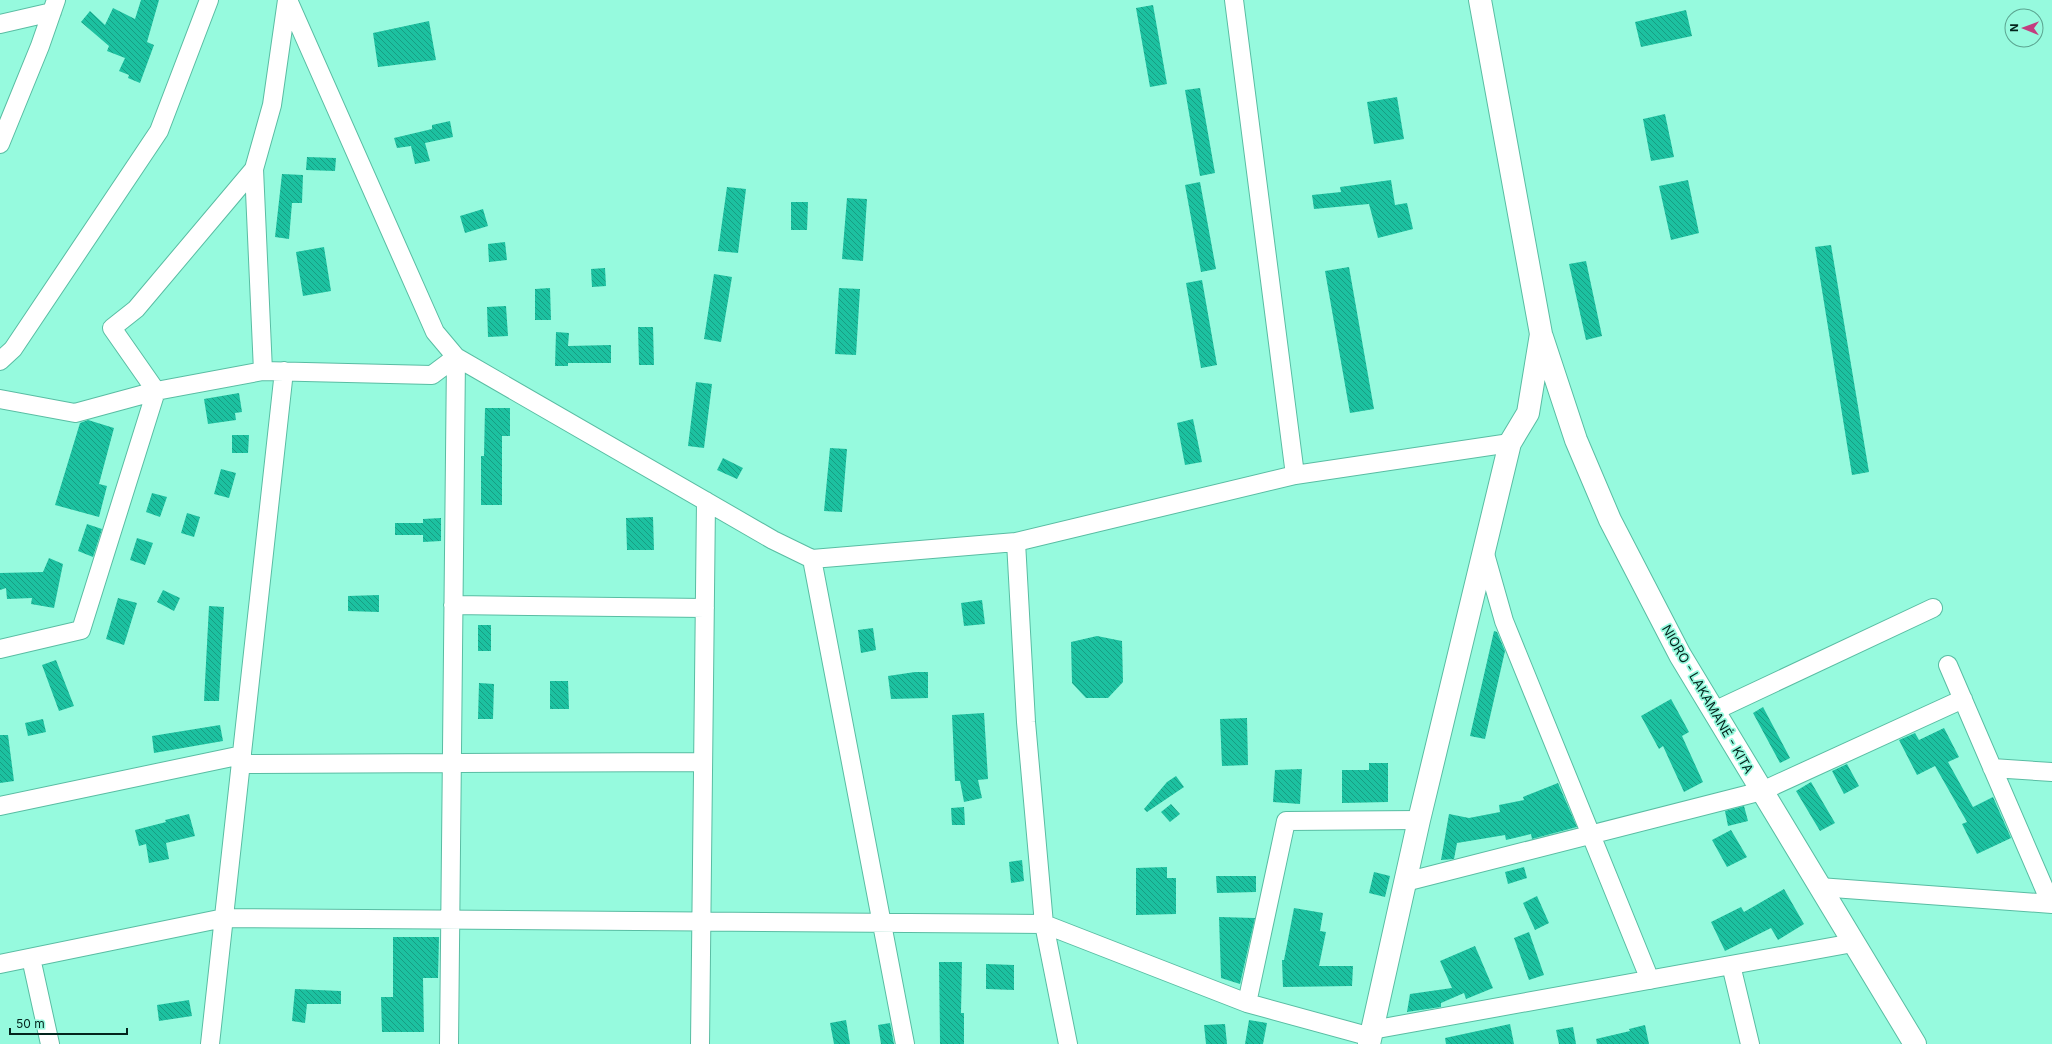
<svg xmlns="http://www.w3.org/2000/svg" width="2052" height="1044" font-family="Inter,sans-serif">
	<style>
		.building { fill: url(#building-back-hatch) }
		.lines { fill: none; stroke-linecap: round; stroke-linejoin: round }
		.minor-casing { stroke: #59bda3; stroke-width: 20 }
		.major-casing { stroke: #59bda3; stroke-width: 24 }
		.minor { stroke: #fff; stroke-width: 18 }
		.major { stroke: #fff; stroke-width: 22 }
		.labels { text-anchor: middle; stroke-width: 3.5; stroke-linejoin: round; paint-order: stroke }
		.street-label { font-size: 13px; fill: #03241c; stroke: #96fade }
	</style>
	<defs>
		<pattern id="building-back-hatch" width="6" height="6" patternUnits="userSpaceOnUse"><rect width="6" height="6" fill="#1cc1a0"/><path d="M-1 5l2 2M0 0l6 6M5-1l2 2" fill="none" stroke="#179d82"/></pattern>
	</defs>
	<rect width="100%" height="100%" fill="#96fade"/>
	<!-- building -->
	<path class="building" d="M141,0H159L147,42L154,45L140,83L128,78L129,75L119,71L125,58L107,51L109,46L81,22L90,11L105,25L113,8L135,19Z
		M1153,5L1167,84L1150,87L1136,8Z
		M1686,10L1692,36L1641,47L1635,22Z
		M429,21L436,60L378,67L373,33Z
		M1200,88L1215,173L1200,176L1185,90Z
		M1397,97L1404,139L1374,144L1367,102Z
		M1665,114L1674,157L1651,161L1643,119Z
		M450,121L453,137L425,143L430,161L415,164L411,146L397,148L394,138L432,129V125Z
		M307,157L336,158L335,171L306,170Z
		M282,174L303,175L302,203H292L289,239L275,237Z
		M1391,180L1395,205L1407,203L1413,229L1378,238L1369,204L1314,209L1312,195L1341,192L1340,187Z
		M1688,180L1699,233L1671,240L1659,186Z
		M1200,182L1216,269L1201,272L1185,185Z
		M727,187L746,189L738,253L718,251Z
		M847,198L867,199L863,261L842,259Z
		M791,202H808L807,230H791Z
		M483,209L488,226L465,233L460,216Z
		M505,242L507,260L489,262L488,244Z
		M1831,245L1869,472L1852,475L1815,247Z
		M324,247L331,291L303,296L296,252Z
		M1586,261L1602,336L1586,340L1569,264Z
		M1349,267L1374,409L1350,413L1325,271Z
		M605,268L606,286L592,287L591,269Z
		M714,274L732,277L721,342L704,339Z
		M1202,280L1217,365L1201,368L1186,283Z
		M550,288L551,320H535V289Z
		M839,288L860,289L856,355L835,354Z
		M506,306L508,336L488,337L487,307Z
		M638,327H653L654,365H639Z
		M556,332L569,333L568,346L611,345V363H568V366H555Z
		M696,382L712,384L704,448L688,446Z
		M239,393L242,412L235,413L236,420L208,424L204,399Z
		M485,408H510V436H502V505H481V456H484Z
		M1193,419L1202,462L1185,465L1177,423Z
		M88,420L114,428L99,484L107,486L99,517L55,505L80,423Z
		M232,435H249L248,453H232Z
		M830,448L847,449L842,512L824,511Z
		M723,458L743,468L737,479L717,470Z
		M221,469L236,473L229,498L214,494Z
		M152,493L167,497L160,517L146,512Z
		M187,513L200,517L194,537L181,533Z
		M653,517L654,550H627L626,518Z
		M441,518V541L423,542V535H395V523H423V519Z
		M87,524L102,529L93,557L78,551Z
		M137,538L153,543L145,565L130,560Z
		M49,558L63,564L54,608L31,604L32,598L7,599L6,588L0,590V573L43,572Z
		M163,590L180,598L174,611L157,602Z
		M379,595V612L348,611V596Z
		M118,598L137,603L124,645L106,639Z
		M982,600L985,624L964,626L961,603Z
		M209,606L224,607L219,701H204Z
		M478,625H491V651H478Z
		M873,628L876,650L861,653L858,630Z
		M1494,631L1497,632L1505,651L1485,739L1470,736Z
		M1097,636L1122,641L1123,682L1108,698H1086L1072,683L1071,642Z
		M56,660L74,706L59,711L42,665Z
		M915,672H928V698L891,699L888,676Z
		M550,681H568L569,709H550Z
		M479,683L494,684L493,719H478Z
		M1671,699L1689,732L1682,736L1703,782L1684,792L1663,746L1659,749L1641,716Z
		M1763,707L1790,758L1780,763L1753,713Z
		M984,713L988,779L978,780L982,798L964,802L960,781H955L952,715Z
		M1247,718L1248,765L1222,766L1220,719Z
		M43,719L46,732L28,736L25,723Z
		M220,725L223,741L154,753L152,736Z
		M1944,728L1959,757L1948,762L1973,807L1993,797L2011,838L1977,854L1962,824L1967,822L1935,766L1917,775L1899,740L1915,733L1919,740Z
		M0,735H8L14,781L0,783Z
		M1369,763H1388V802L1342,803V770H1369Z
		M1847,764L1859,786L1844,794L1832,771Z
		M1302,769L1300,804L1273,802L1275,770Z
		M1176,776L1184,787L1147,812L1144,809L1167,782Z
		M1811,782L1835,823L1820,831L1796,791Z
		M1558,783L1577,827L1532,839L1531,834L1506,840L1505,835L1457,843L1454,859L1441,860L1449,814L1469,818L1500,812L1499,805L1524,800L1523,797Z
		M1171,804L1180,814L1170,822L1161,812Z
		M1744,806L1748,821L1728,826L1725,811Z
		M964,807L965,825H952L951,808Z
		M189,814L195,836L166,843L169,859L149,863L146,844L139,846L135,830L166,822L165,820Z
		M1731,830L1747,857L1727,867L1712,840Z
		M1022,860L1024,881L1011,883L1009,862Z
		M1167,867V878H1176V914L1136,915V868Z
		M1524,867L1527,878L1508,884L1505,872Z
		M1374,872L1390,876L1385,897L1369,893Z
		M1216,876H1256V892L1217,893Z
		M1784,889L1804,924L1778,940L1771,928L1725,951L1711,922L1741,907L1744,912Z
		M1537,896L1549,923L1535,930L1523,903Z
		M1294,908L1323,913L1320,931L1326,932L1319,966H1353L1352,986L1283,987L1282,960H1284Z
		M1219,917L1255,918L1240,984L1221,978Z
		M1529,932L1544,975L1529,980L1514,938Z
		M393,937H439L438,978H423L424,1032H382L381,997H393Z
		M1475,946L1493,988L1466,999L1464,993L1441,1003V1007L1407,1012L1410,994L1452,988L1440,961Z
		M939,962H962L961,1013H964V1044H940Z
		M986,964L1014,965V990L986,989Z
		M295,989L341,991V1004H307L305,1023L292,1021Z
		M189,1000L192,1016L159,1021L157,1005Z
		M846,1020L850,1044H834L830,1023Z
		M1249,1020L1267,1023L1263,1044H1245Z
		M890,1023L894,1044H881L878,1025Z
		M1225,1024L1227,1044H1206L1204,1025Z
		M1510,1024L1514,1044H1446L1445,1038Z
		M1645,1025L1649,1044H1597L1596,1039L1630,1031L1629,1029Z
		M1573,1027L1576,1044H1559L1556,1030Z"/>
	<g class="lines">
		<defs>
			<path id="minor" d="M288,0L435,332L456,357L773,540L812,559L1016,542L1026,722L1044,924L1068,1044
				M1234,0L1295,475
				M0,24L52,12
				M0,144L40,46L56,0
				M0,361L13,349L159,131L209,0
				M263,371L254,169L272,105L287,0
				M156,391L112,328L136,309L254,169
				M0,399L75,413L156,391L263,371L432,375L456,357
				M1016,542L1295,475L1510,443
				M1485,554L1504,621L1650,980
				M812,559L905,1044
				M453,605L705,608
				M0,649L81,630L156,391
				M1948,665L2051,904
				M1714,711L1933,608
				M241,764L703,762
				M1992,768L2052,772
				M0,806L242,755
				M1405,882L1762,791L1963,699
				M1819,887L2052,904
				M31,958L50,1044
				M0,964L224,918L1044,924L1247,1003L1371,1037
				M1731,965L1750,1044
				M1247,1003L1286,821L1419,820
				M1372,1030L1853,943
				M210,1044L284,371
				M449,1044L456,357
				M700,1044L706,501"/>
			<path id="major" d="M1542,337L1576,440L1610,520L1680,655L1915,1044
				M1369,1044L1419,820L1510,443L1528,413L1541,334L1480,0"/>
		</defs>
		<!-- minor casing -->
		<use href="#minor" class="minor-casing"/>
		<!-- major casing -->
		<use href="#major" class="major-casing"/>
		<!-- minor -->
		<use href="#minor" class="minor"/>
		<!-- major -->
		<use href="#major" class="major"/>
	</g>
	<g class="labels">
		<!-- street labels -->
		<g class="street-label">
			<text transform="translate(1708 699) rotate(60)" y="5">NIORO - LAKAMANÉ - KITA</text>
		</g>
	</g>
	<!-- north arrow -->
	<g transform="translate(2024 28) rotate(271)"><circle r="19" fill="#96fade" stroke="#5ba490"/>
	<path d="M0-3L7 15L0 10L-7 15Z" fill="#c33d7f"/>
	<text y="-6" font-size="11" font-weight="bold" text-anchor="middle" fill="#03241c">N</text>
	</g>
	<!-- scale -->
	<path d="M10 1028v6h117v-6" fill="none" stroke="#03241c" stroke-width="2"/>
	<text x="16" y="1028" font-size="12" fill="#03241c" stroke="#96fade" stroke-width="3" paint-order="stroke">50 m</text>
</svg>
